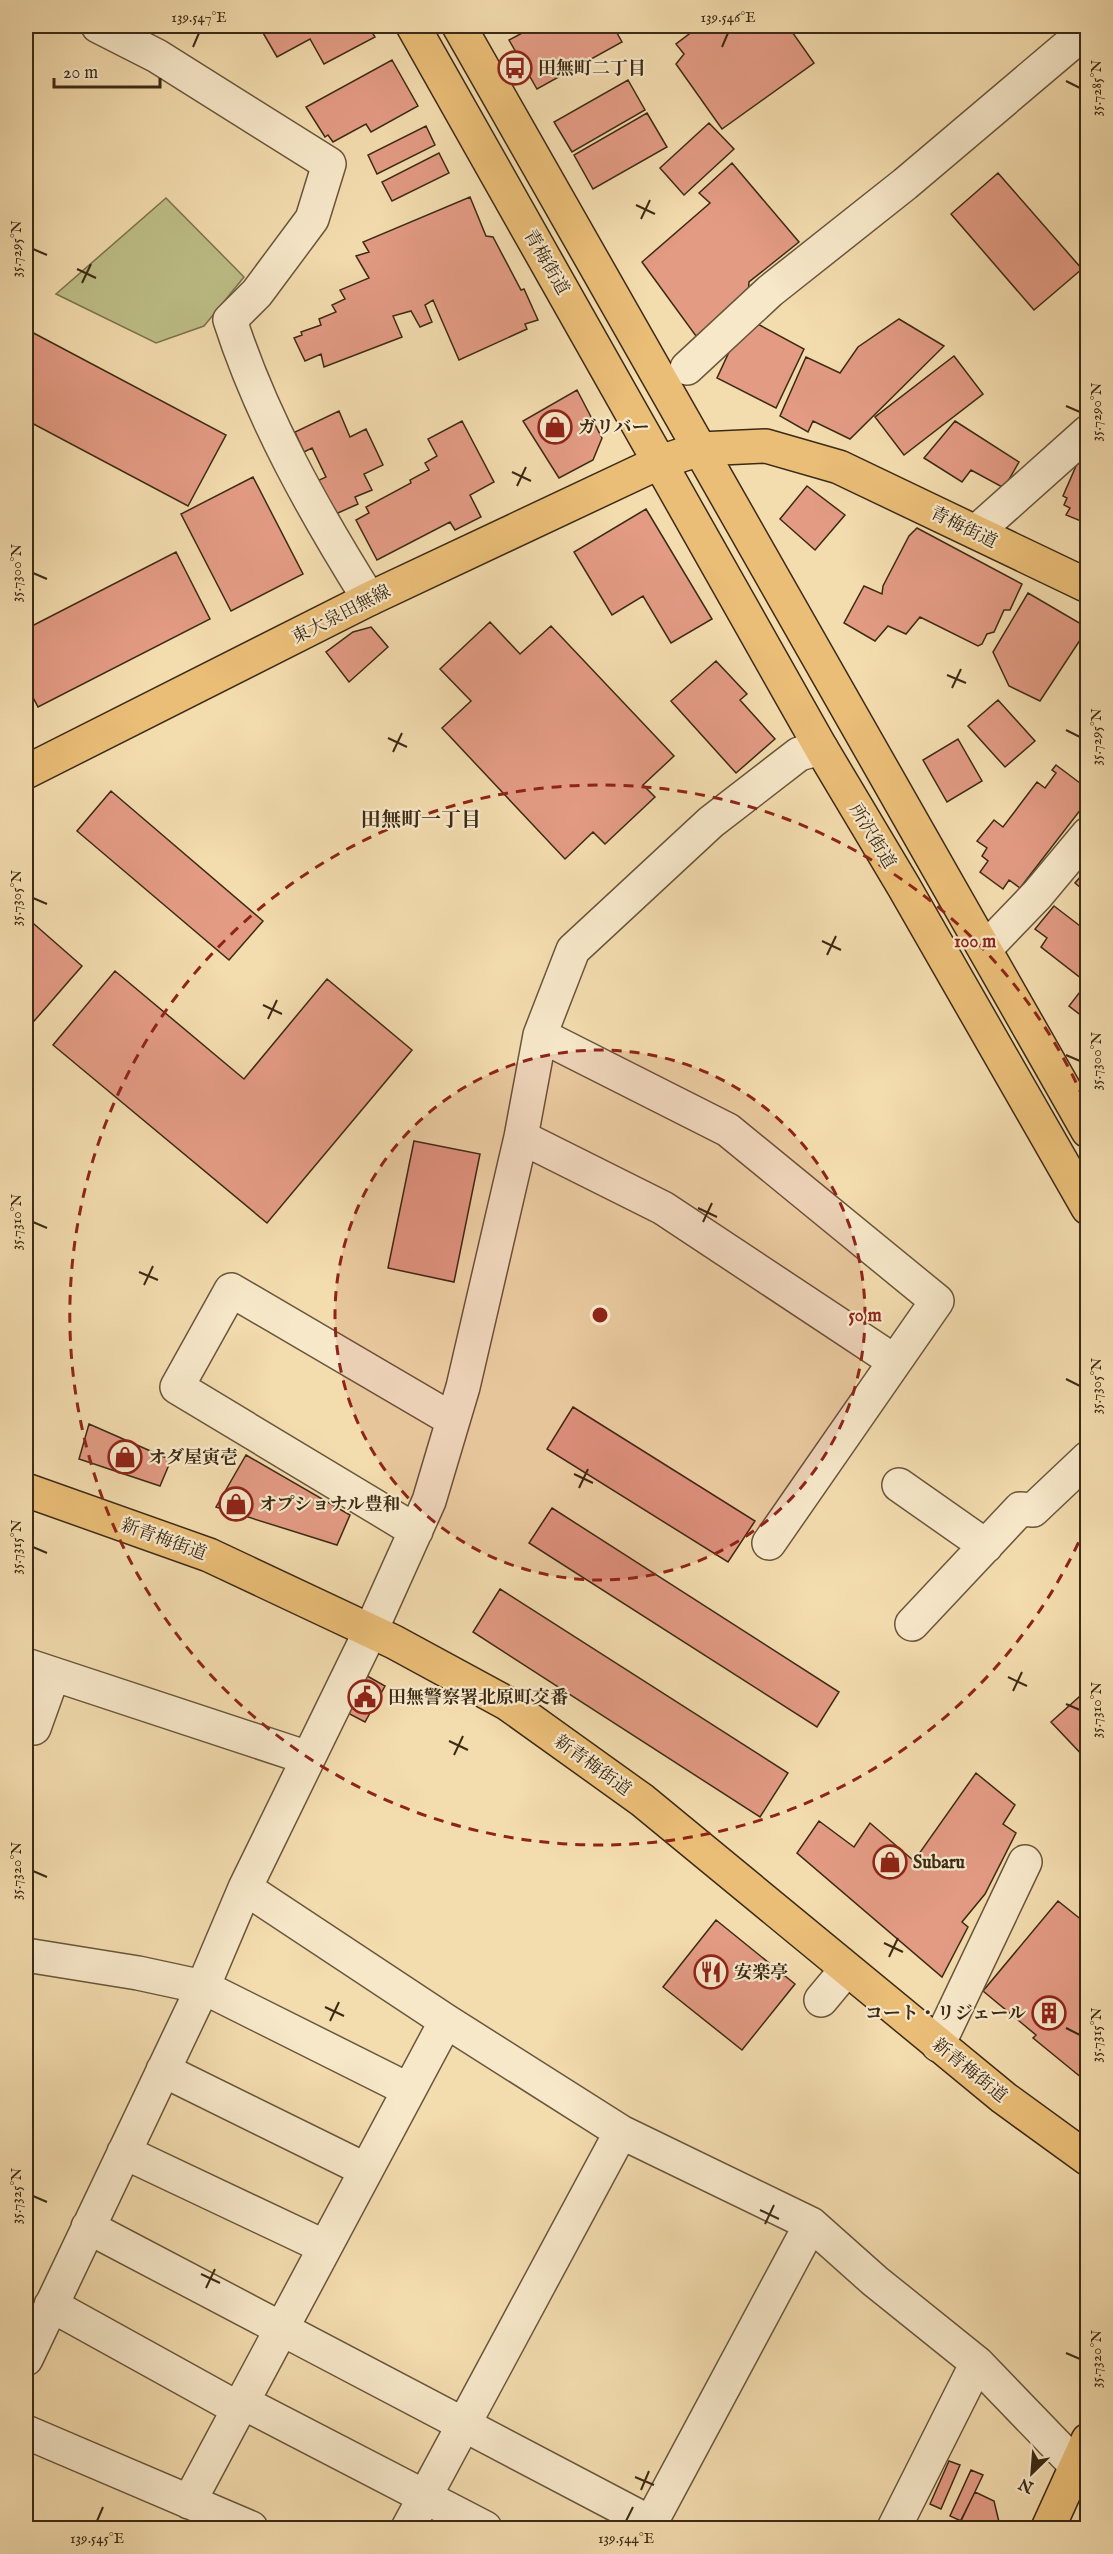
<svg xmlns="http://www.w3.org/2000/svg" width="1113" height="2554" font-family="'IM FELL English','Noto Serif JP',serif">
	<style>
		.green { fill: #bebf88; stroke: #7d744e; stroke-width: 1.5 }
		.building { fill: #e39b84; stroke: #3c2a15; stroke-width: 1.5 }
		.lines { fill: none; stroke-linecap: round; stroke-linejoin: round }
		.minor-casing { stroke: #6a563b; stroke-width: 36 }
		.major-casing { stroke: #3c2a15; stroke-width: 36 }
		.minor { stroke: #f7e8ca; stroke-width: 33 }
		.major { stroke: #eabe77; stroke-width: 33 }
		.ticks { fill: none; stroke: #3c2a15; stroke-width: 2 }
		.ring { fill: none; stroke: #8f2418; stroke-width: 3; stroke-dasharray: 10 8 }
		.labels { text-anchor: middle; stroke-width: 4.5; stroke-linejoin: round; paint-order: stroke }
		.poi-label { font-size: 18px; font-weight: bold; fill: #3c2a15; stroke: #f7e8ca; text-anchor: start }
		.street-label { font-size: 18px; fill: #3c2a15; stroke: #f7e8ca }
		.neighbourhood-label { font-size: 20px; font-weight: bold; fill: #3c2a15; stroke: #f7e8ca }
		.centre { fill: #8f2418; stroke: #f7e8ca; stroke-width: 3 }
		.ring-label { font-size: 18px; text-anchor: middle; font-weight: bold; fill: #8f2418; stroke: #f7e8ca; stroke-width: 4.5; stroke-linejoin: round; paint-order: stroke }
		.neatline { fill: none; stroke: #3c2a15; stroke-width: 2 }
		.ticks-label { font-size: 15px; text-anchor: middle; fill: #3c2a15 }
	</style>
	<rect width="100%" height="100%" fill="#f3dcae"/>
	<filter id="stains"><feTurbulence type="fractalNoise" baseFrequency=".00333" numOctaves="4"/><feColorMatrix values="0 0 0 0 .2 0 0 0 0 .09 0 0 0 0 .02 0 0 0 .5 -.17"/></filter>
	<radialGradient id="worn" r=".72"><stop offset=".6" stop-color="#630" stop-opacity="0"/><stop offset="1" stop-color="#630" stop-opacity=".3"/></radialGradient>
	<!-- green -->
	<path class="green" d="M166,198L244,277L204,326L156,343L56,294Z"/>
	<!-- building -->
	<path class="building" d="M259,26H368L375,37L324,64L310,39L277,57Z
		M535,26H613L622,42L537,89L509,40Z
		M683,26H788L814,63L722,129L676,64L684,54L676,44L689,34Z
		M392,60L418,106L371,132L366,124L333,142L328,135L325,137L306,107Z
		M628,80L645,110L572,152L554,122Z
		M647,113L667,147L593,189L574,155Z
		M709,123L734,149L684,195L660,168Z
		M426,126L435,145L377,174L368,155Z
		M439,153L449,173L392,201L382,182Z
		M732,163L799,242L749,282L748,295L696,336L642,262L710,203L699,193Z
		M998,173L1082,269L1034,310L951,214Z
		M470,197L486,236L493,237L521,290L524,289L538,320L525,324L527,329L459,360L433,300L425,305L432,322L420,327L411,311L393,316L402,337L324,367L321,354L305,361L294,338L302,335L301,332L321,325L319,319L336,312L332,305L345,299L340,290L369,278L356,256L369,252L363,242Z
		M899,319L944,346L850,439L813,421L808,432L780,416L806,357L840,373L858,347Z
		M754,322L804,349L776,408L717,378L736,337Z
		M26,329L226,435L188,506L26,420Z
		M954,356L983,394L904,455L875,417Z
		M577,390L602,438L593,460L559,478L523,421Z
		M339,411L350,437L366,429L383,465L364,474L372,490L355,497L358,504L329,517L313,483L326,477L312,448L304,452L295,432Z
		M462,421L494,482L470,495L481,517L455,530L450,522L377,560L356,520L369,513L366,507L411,483L410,480L429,470L425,463L437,456L428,439Z
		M955,421L1019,462L1004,488L971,470L962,482L924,458Z
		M1083,450L1088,452V524L1066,515L1070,508L1064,505L1067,498L1063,496Z
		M253,477L303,574L231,611L181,514Z
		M807,486L845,515L815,550L780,519Z
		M646,509L712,619L671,643L643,596L612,615L574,552Z
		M917,528L1022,584L1010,610H1004L994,632L987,634L982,644L978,646L920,617L906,634L888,626L875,641L844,623L864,586L882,594L883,586L909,536Z
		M26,533L33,537L26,552Z
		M176,552L210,619L38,707L26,684V629Z
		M1028,593L1088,628L1040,701L1009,686L993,652Z
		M490,622L520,654L551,626L674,756L643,785L655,797L605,844L593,832L565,859L442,728L471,701L440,669Z
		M371,627L388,647L349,682L326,652L353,632Z
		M716,661L747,694L740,700L775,739L736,773L671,701Z
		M1088,693V712L1080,708Z
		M998,700L1035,741L1005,767L968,726Z
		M958,739L982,781L947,802L923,760Z
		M1056,765L1088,789V800L1020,888L1009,880L1003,889L980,872L988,861L982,856L987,848L977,841L994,820L1003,827L1037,782L1045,788L1056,773L1052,770Z
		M111,791L263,921L229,960L77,831Z
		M1088,868V894L1075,883Z
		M1054,906L1088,932V1034L1080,1028L1087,1020L1069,1006L1087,983L1041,947L1047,938L1035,929Z
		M26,917L82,966L28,1028L26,1026Z
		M115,971L244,1079L327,979L412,1050L267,1223L53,1045Z
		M414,1141L480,1154L454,1282L388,1268Z
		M573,1407L755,1521L728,1562L547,1449Z
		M89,1424L171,1460L160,1486L79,1459Z
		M246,1455L350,1515L337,1545L216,1507Z
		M552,1508L839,1692L817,1727L529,1543Z
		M500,1589L788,1773L760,1817L473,1632Z
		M362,1673L385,1686L365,1722L342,1710Z
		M1088,1689V1761L1051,1722Z
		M976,1773L1015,1805L1003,1824L1016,1833L985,1894L962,1922L968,1927L942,1977L797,1853L819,1821L854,1847L870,1823L914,1861Z
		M1058,1901L1088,1925V2083L1033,2038L1036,2035L983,1991Z
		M716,1920L795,1984L742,2050L663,1987Z
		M949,2461L960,2465L941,2509L930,2504Z
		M971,2470L983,2475L961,2521L950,2516Z
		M975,2492L994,2501L999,2522L996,2528H957Z"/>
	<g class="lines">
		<defs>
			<path id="minor" d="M98,26L157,56L329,164L312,219L257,293L230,320C262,419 314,511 369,599
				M687,368L770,291L905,184L1088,29
				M976,532L1088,432
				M985,949L1037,895L1088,834
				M540,1035L728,1130L937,1301L769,1543
				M521,1137L663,1208L894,1361
				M899,1485L986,1546
				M416,1531L177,1387L231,1290L453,1420
				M912,1624L1020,1509L1033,1510L1088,1458
				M26,1665L308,1758
				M34,1728L53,1675
				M245,1888L446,2021L621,2132L811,2224L875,2281L977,2363L1088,2478
				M26,1955L138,1973L203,1987L409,2090
				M821,2000L846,1970
				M938,2045L1025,1862
				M163,2070L366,2170
				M124,2152L325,2247
				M88,2227L651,2523
				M51,2305L239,2409
				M26,2359L203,1987L245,1888L371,1630L429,1501L463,1387L521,1137L540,1035L573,950L711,822L799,754L821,748
				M242,2402L485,2528
				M26,2432L251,2528
				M189,2502L446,2021
				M408,2528L621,2132
				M648,2528L811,2224
				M894,2528L977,2363"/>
			<path id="major" d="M413,26L821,748L904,887L1088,1208
				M459,26L1088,1131
				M26,772L369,599L660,462L700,449L766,446L839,467L1088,586
				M26,1490L209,1555L394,1642L508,1704L642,1800L1004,2098L1088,2159
				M1048,2528L1088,2440"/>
		</defs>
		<!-- minor casing -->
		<use href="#minor" class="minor-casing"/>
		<!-- major casing -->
		<use href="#major" class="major-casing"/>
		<!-- minor -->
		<use href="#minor" class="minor"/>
		<!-- major -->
		<use href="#major" class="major"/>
	</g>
	<!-- ticks -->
	<path class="ticks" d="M193,47L199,33M722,47L728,33M1066,81L1080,88M636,205L655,214M641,219L650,200M33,249L47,255M77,269L96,278M82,283L91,264M1066,406L1080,412M512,472L531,481M517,486L526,467M33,573L47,579M947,675L966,683M952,688L961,669M1066,730L1080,737M388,738L407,747M393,752L402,733M33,898L47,904M822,941L841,950M827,955L836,936M263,1005L282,1014M268,1019L277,1000M1066,1055L1080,1061M698,1208L717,1217M33,1222L47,1228M703,1222L712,1203M139,1272L158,1280M144,1285L153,1266M1066,1379L1080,1386M574,1474L593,1483M579,1488L588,1469M33,1547L47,1553M1008,1677L1027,1686M1013,1691L1022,1672M1066,1704L1080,1710M449,1741L468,1750M454,1755L463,1736M33,1871L47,1877M884,1943L903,1952M889,1957L898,1938M325,2007L344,2016M330,2021L339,2002M1066,2028L1080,2035M33,2196L47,2202M760,2210L779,2219M765,2224L774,2205M201,2274L220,2283M206,2288L215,2269M1066,2353L1080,2359M635,2477L654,2485M641,2490L649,2471M97,2521L103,2507M626,2521L633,2507"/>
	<!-- distance rings -->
	<circle cx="600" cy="1315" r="265" fill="#8f2418" fill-opacity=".12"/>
	<g class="ring">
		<circle cx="600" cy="1315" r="265"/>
		<path d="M1086 1526A530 530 0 1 1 1086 1104"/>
	</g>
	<!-- icons -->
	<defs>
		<symbol id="bus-ring" viewBox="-11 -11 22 22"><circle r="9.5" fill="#f7e8ca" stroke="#8f2418" stroke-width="1.5"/><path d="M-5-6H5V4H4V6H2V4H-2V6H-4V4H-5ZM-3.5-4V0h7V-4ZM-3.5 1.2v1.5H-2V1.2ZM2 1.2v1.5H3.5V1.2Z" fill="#8f2418"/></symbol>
		<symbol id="shop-ring" viewBox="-11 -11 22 22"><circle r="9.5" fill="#f7e8ca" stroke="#8f2418" stroke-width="1.5"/><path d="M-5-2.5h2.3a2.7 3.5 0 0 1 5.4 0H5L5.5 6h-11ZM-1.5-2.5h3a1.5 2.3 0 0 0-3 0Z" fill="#8f2418"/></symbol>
		<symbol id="civic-ring" viewBox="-11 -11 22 22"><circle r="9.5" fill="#f7e8ca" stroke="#8f2418" stroke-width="1.5"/><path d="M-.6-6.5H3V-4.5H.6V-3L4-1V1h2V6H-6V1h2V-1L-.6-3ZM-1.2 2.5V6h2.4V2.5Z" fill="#8f2418"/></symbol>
		<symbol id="restaurant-ring" viewBox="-11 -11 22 22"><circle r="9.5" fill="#f7e8ca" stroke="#8f2418" stroke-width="1.5"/><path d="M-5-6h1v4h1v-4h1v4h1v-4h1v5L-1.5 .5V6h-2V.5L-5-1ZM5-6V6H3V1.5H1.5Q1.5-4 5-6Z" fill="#8f2418"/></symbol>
		<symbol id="building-ring" viewBox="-11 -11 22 22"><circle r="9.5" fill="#f7e8ca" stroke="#8f2418" stroke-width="1.5"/><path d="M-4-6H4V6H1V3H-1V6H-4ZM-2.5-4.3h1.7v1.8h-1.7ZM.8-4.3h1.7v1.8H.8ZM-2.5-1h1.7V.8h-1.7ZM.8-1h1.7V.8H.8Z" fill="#8f2418"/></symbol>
	</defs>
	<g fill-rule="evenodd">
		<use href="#bus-ring" x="496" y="49" width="38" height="38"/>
		<use href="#shop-ring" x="536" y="408" width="38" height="38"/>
		<use href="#shop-ring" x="106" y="1438" width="38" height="38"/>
		<use href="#shop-ring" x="217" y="1485" width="38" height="38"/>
		<use href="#civic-ring" x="346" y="1678" width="38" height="38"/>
		<use href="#shop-ring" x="871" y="1843" width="38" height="38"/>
		<use href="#restaurant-ring" x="692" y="1953" width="38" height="38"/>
		<use href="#building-ring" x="1030" y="1994" width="38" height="38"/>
	</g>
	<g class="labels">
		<!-- poi labels -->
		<g class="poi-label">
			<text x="538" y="74">田無町二丁目</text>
			<text x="578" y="433">ガリバー</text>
			<text x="148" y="1463">オダ屋寅壱</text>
			<text x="259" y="1510">オプショナル豊和</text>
			<text x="388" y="1703">田無警察署北原町交番</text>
			<text x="913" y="1868">Subaru</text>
			<text x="734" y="1978">安楽亭</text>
			<text x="1026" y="2019" text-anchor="end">コート・リジェール</text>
		</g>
		<!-- street labels -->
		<g class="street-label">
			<text transform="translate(547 262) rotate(60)" y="6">青梅街道</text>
			<text transform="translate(964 527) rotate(26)" y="6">青梅街道</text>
			<text transform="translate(341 614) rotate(-27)" y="6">東大泉田無線</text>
			<text transform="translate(873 836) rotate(59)" y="6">所沢街道</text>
			<text transform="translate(164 1539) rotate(20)" y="6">新青梅街道</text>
			<text transform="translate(593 1765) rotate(36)" y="6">新青梅街道</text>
			<text transform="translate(970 2070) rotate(39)" y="6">新青梅街道</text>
		</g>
		<!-- neighbourhood labels -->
		<g class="neighbourhood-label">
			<text x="421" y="826">田無町一丁目</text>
		</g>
	</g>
	<circle cx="600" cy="1315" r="9" class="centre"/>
	<g class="ring-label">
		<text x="975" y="947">100 m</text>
		<text x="865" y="1321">50 m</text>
	</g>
	<!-- margin -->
	<rect width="1113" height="2554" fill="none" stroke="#f3dcae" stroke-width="66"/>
	<!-- north arrow -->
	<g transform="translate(1032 2473) rotate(205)" stroke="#f7e8ca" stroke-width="4.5" paint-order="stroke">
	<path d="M0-4.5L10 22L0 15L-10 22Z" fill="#3c2a15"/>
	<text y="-9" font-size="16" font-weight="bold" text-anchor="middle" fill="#3c2a15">N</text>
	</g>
	<!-- scale -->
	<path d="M54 78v9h106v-9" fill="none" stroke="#3c2a15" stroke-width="3"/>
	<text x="63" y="78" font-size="18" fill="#3c2a15" stroke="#f7e8ca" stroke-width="4.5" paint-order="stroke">20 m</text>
	<rect x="33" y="33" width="1047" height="2488" class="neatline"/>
	<g class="ticks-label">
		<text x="199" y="22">139.547°E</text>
		<text x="728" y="22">139.546°E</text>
		<text transform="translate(1096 88) rotate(-90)" y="5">35.7285°N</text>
		<text transform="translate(16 249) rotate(-90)" y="5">35.7295°N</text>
		<text transform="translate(1096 412) rotate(-90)" y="5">35.7290°N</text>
		<text transform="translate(16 573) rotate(-90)" y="5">35.7300°N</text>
		<text transform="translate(1096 737) rotate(-90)" y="5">35.7295°N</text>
		<text transform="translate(16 898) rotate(-90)" y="5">35.7305°N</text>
		<text transform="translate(1096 1061) rotate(-90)" y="5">35.7300°N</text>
		<text transform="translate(16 1222) rotate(-90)" y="5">35.7310°N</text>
		<text transform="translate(1096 1386) rotate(-90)" y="5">35.7305°N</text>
		<text transform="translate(16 1547) rotate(-90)" y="5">35.7315°N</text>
		<text transform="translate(1096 1710) rotate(-90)" y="5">35.7310°N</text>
		<text transform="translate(16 1871) rotate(-90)" y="5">35.7320°N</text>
		<text transform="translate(1096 2035) rotate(-90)" y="5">35.7315°N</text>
		<text transform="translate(16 2196) rotate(-90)" y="5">35.7325°N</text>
		<text transform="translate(1096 2359) rotate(-90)" y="5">35.7320°N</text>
		<text x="97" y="2543">139.545°E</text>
		<text x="626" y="2543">139.544°E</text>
	</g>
	<rect width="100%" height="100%" filter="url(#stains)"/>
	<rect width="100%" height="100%" fill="url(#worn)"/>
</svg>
